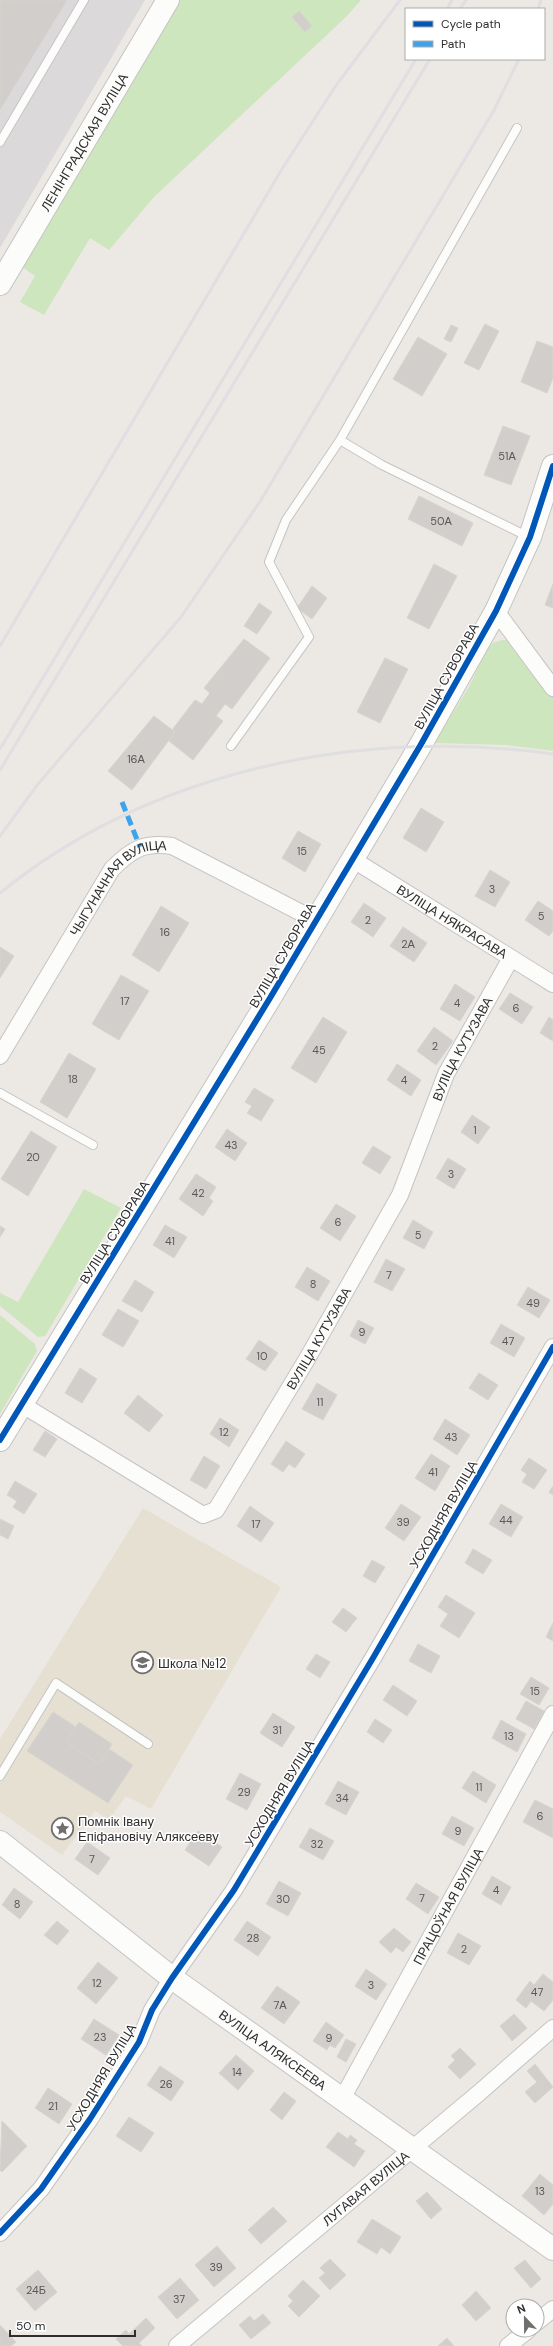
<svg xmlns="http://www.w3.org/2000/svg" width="553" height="2346" font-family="'DM Sans',sans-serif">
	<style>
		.industrial { fill: #dcd9db }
		.education { fill: #e6e0d3 }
		.green { fill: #cee6be }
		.building { fill: #d1cecb; stroke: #d7d4d0 }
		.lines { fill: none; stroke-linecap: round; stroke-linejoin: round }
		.lane-casing { stroke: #c5c4c5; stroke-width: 10 }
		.street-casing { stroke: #c5c4c5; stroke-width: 18 }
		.secondary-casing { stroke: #c5c4c5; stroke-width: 24 }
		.lane { stroke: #fcfcfb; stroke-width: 8 }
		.street { stroke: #fcfcfb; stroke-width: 16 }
		.secondary { stroke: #fcfcfb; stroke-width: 22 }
		.rail { stroke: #dfdfe1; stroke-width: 3 }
		.quiet { stroke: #3ea3eb; stroke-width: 5; stroke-dasharray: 10 5; stroke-linecap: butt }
		.cycleway-casing { stroke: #fff; stroke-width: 8 }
		.cycleway { stroke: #0057b8; stroke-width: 6 }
		.labels { text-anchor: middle; stroke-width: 3; stroke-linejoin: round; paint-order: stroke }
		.number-label { font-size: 11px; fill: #585857 }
		.street-label { font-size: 13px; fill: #2e2e2e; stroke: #fff }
		.poi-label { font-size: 13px; fill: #2e2e2e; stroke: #fff; text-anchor: start }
	</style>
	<rect width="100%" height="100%" fill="#ece8e4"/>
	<!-- industrial -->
	<path class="industrial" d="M0,0H145L0,248Z"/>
	<!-- education -->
	<path class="education" d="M143,1508L281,1587L151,1809L126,1796L109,1820L95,1811L62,1855L0,1812V1739Z"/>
	<!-- green -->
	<path class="green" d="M178,0H361L347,16L155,196L109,250L90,238L44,315L20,302L35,276L22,267Z
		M502,640H509L553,696V751L507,745L434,743L469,687L486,650L493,643Z
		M84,1189L121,1208L45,1336L38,1337L0,1306V1293L18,1302Z
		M0,1315L35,1344L37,1351L0,1414Z"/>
	<!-- building -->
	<path class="building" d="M0,0H67L0,110Z
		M299,11L312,26L305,32L292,17Z
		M485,324L499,331L479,370L464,363Z
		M451,325L458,328L451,342L444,339Z
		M418,337L447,354L422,396L393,379Z
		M537,341L553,347V378L547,393L521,382Z
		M503,426L530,436L511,485L484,475Z
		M419,496L473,523L462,546L408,519Z
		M434,564L457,576L429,629L407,618Z
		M553,584V608L545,605Z
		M312,586L327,598L312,619L297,608Z
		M259,603L272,612L257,634L244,626Z
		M244,639L270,658L232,709L225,704L216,716L223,721L193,760L169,741L175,732L172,730L195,700L202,704L210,693L204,688Z
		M385,658L408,669L380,723L357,712Z
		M154,716L175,732L132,790L108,771Z
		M421,808L444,822L426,852L403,838Z
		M298,831L321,844L305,872L282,858Z
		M490,870L510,882L495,907L475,896Z
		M538,901L553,911V931L549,936L525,920Z
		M364,903L386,918L373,937L351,922Z
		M161,906L189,923L159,972L132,955Z
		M403,927L427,943L414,962L390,946Z
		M0,947L14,956L0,978Z
		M121,975L149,991L119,1040L92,1024Z
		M455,984L475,997L460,1021L440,1009Z
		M510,993L533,1007L522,1024L499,1009Z
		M323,1017L347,1032L316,1083L291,1068Z
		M549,1017L553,1020V1041L540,1033Z
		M434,1027L453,1041L436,1065L417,1051Z
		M69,1053L96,1069L67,1118L40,1102Z
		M397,1064L421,1080L411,1096L387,1080Z
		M254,1088L274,1100L261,1121L247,1113L252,1106L245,1102Z
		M472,1115L490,1127L478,1144L461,1132Z
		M227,1129L247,1143L235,1161L215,1147Z
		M31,1131L57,1147L28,1196L1,1179Z
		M373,1146L391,1157L380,1174L362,1163Z
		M448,1158L466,1169L454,1189L436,1178Z
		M196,1174L216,1187L209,1198L213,1201L203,1216L179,1199Z
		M336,1204L356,1216L340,1241L320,1228Z
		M413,1220L433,1232L424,1249L403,1238Z
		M165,1225L187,1237L174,1258L153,1245Z
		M0,1226L5,1229L0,1237Z
		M386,1259L405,1269L392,1291L374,1282Z
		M307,1267L330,1281L318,1301L295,1287Z
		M135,1280L154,1292L142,1312L122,1301Z
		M528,1287L550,1300L539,1318L517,1305Z
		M118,1309L139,1321L123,1347L102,1335Z
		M358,1320L374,1328L365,1344L350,1336Z
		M501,1324L525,1338L514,1357L490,1343Z
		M259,1340L278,1353L265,1371L246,1359Z
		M80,1368L97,1379L82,1403L65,1393Z
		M479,1373L498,1385L488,1400L469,1388Z
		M317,1383L337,1395L323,1420L302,1409Z
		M138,1395L163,1415L149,1432L124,1413Z
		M220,1418L239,1430L229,1447L210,1434Z
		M445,1419L470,1435L457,1455L433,1439Z
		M45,1431L57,1439L45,1457L33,1450Z
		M286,1441L305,1454L295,1468L289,1464L283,1472L271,1464Z
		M431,1454L450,1466L435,1491L415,1478Z
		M204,1456L220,1466L206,1489L190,1480Z
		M529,1458L547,1470L534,1489L522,1482L527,1474L521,1470Z
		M15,1481L37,1494L24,1514L13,1507L17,1501L7,1495Z
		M553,1486V1495L549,1492Z
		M401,1504L421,1517L404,1541L385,1528Z
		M501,1504L523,1517L511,1537L489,1524Z
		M250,1506L274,1523L261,1542L237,1526Z
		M0,1519L14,1526L8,1539L0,1535Z
		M473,1549L492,1560L483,1574L465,1563Z
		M372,1560L385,1567L375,1583L363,1576Z
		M446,1595L475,1613L459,1638L440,1626L448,1614L438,1607Z
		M343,1608L357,1618L346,1632L332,1622Z
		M553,1623V1641L546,1637Z
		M418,1644L440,1656L431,1673L409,1661Z
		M316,1654L330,1662L320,1678L306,1669Z
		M531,1677L549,1688L539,1705L520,1694Z
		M393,1685L417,1701L407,1716L383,1700Z
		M526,1701L544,1711L534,1729L516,1719Z
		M53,1712L76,1727L66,1742L99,1764L109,1749L133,1765L108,1803L27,1751Z
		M273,1713L295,1727L282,1747L260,1733Z
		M375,1719L392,1730L383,1743L367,1732Z
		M501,1720L526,1734L517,1752L492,1738Z
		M79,1722L112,1744L99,1764L66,1742Z
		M473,1771L496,1785L486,1803L462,1788Z
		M240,1773L261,1784L247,1810L226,1799Z
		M338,1781L359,1792L346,1815L325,1804Z
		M535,1800L553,1809V1838L523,1822Z
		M452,1816L474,1828L464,1846L442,1834Z
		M310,1828L334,1841L323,1860L299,1847Z
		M198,1831L222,1847L209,1866L185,1850Z
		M87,1842L110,1858L98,1875L75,1859Z
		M492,1876L511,1887L501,1905L482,1894Z
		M279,1881L301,1893L288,1916L266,1904Z
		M416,1883L439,1897L428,1914L406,1899Z
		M14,1888L33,1902L20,1919L2,1905Z
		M57,1921L69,1931L57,1945L44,1935Z
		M247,1921L271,1937L258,1956L234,1940Z
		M394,1928L411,1942L403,1952L396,1947L391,1953L379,1942Z
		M458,1933L481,1946L469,1965L447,1953Z
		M98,1962L118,1978L96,2004L77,1988Z
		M366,1969L387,1984L376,2000L355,1986Z
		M543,1974L553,1982V2000L544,2011L531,2001L526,2008L516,2000L530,1981L534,1985Z
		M277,1986L300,2002L284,2024L261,2008Z
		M514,2014L527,2028L512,2041L500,2026Z
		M94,2019L119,2035L106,2055L81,2039Z
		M326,2022L344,2035L335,2048L330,2045L327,2050L313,2041Z
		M346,2039L356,2044L346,2062L337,2057Z
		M460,2048L476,2064L460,2079L448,2067L455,2060L451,2056Z
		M236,2055L254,2071L238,2090L219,2073Z
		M535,2064L553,2087L535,2103L525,2092L537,2082L527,2071Z
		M160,2066L184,2082L171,2101L147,2085Z
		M48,2088L72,2104L59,2124L35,2108Z
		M284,2092L296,2101L282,2120L270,2110Z
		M129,2117L154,2133L141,2152L116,2136Z
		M2,2121L27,2146L2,2172L0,2170Z
		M338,2132L348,2139L350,2135L357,2140L354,2144L365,2151L354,2167L326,2147Z
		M540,2174L553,2185V2204L544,2215L522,2196Z
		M427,2192L442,2209L431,2219L416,2201Z
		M273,2207L287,2221L261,2244L248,2230Z
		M372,2219L401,2237L390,2254L381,2247L377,2254L357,2242Z
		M217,2246L236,2268L214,2287L195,2265Z
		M330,2259L346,2275L330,2290L319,2278L325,2273L320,2268Z
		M525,2260L541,2279L531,2288L514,2268Z
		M38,2270L57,2292L35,2311L16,2289Z
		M180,2278L199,2300L177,2319L158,2297Z
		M303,2280L320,2296L299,2317L288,2306L293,2301L288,2296Z
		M476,2291L491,2308L476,2321L462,2305Z
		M263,2314L271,2323L251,2339L239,2325L250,2316L254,2321Z
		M146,2318L155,2328L139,2343L142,2346H123L116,2339L126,2330L129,2334Z
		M0,2325L16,2342L11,2346H0Z
		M447,2338L454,2346H438Z"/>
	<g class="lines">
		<defs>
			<path id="lane" d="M0,142L84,0
				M340,440L382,465L529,537
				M231,746L309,637L269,562L286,520L340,440L517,128
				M0,1093L93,1145
				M0,1776L56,1683L148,1744"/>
			<g id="street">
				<path d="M496,611L553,688"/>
				<path id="s1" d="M352,859L553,984"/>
				<path id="s2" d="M0,1056L112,869C132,849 144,842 172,846L315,920"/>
				<path id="s3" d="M21,1404L203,1515L216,1510L307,1359L400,1195L446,1074L511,958"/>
				<path id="s4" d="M342,2099L553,1714"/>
				<path d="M0,2233L41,2189L90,2119L139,2042L152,2010L172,1978L234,1890L373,1658L553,1347"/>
				<path d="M537,2322L553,2309"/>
				<path id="s5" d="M177,2346L480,2092L553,2028"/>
				<path d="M508,2346L528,2330"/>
			</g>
			<g id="secondary">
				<path id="s6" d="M0,284L168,0"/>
				<path d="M0,1440L270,998L420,746L496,611L530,537L553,466"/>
				<path id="s7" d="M0,1842L172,1978L553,2249"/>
			</g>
		</defs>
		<!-- lane casing -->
		<use href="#lane" class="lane-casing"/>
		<!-- street casing -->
		<use href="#street" class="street-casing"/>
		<!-- secondary casing -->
		<use href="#secondary" class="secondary-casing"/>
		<!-- lane -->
		<use href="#lane" class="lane"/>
		<!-- street -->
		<use href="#street" class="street"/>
		<!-- secondary -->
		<use href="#secondary" class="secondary"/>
		<!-- rail -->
		<path class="rail" d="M447,9L452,0
			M460,9L466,0
			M538,9L541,0
			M0,646L282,169L337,84L400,0
			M0,749L416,59
			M0,770L430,59
			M0,836L38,784L181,617L261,500L493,112L519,59
			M0,893C153,769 361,728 553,754"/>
		<!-- quiet -->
		<path class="quiet" d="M122,802L140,847"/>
		<defs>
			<path id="cycleway" d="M0,1440L270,998L420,746L496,611L530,537L553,466
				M0,2233L41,2189L90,2119L139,2042L152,2010L172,1978L234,1890L373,1658L553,1347"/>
		</defs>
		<!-- cycleway casing -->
		<use href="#cycleway" class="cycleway-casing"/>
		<!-- cycleway -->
		<use href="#cycleway" class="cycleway"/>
	</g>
	<!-- icons -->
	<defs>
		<symbol id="school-ring" viewBox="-11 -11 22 22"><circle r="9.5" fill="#fff" stroke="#706f6e" stroke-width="1.5"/><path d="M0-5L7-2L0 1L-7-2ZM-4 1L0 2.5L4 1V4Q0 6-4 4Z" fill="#706f6e"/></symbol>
		<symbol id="sight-ring" viewBox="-11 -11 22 22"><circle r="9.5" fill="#fff" stroke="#706f6e" stroke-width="1.5"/><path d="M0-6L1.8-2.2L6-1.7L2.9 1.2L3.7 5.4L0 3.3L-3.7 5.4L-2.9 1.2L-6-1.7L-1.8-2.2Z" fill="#706f6e"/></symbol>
	</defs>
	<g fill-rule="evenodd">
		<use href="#school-ring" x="130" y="1650" width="25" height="25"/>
		<use href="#sight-ring" x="50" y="1816" width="25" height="25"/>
	</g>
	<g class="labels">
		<!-- number labels -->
		<g class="number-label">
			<text x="507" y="460">51А</text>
			<text x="441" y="525">50А</text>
			<text x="136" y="763">16А</text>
			<text x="302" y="855">15</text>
			<text x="492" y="893">3</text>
			<text x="541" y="920">5</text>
			<text x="368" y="924">2</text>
			<text x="165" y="936">16</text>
			<text x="408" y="948">2А</text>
			<text x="125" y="1005">17</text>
			<text x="457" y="1007">4</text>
			<text x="516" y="1012">6</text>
			<text x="435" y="1050">2</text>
			<text x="319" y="1054">45</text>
			<text x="73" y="1083">18</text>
			<text x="404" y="1084">4</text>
			<text x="475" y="1134">1</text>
			<text x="231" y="1149">43</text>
			<text x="33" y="1161">20</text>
			<text x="451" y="1178">3</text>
			<text x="198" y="1197">42</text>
			<text x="338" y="1226">6</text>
			<text x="418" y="1239">5</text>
			<text x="170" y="1245">41</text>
			<text x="389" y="1279">7</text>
			<text x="313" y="1288">8</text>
			<text x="533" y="1307">49</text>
			<text x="362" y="1336">9</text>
			<text x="508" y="1345">47</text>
			<text x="262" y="1360">10</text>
			<text x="320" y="1406">11</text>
			<text x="224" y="1436">12</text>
			<text x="451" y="1441">43</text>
			<text x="433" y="1476">41</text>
			<text x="506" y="1524">44</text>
			<text x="403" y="1526">39</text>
			<text x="256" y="1528">17</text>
			<text x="535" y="1695">15</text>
			<text x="277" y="1734">31</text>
			<text x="509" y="1740">13</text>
			<text x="479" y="1791">11</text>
			<text x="244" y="1796">29</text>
			<text x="342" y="1802">34</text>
			<text x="540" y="1820">6</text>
			<text x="458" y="1835">9</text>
			<text x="317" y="1848">32</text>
			<text x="92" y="1863">7</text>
			<text x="496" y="1894">4</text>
			<text x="422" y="1902">7</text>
			<text x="283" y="1903">30</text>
			<text x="17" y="1908">8</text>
			<text x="253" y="1942">28</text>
			<text x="464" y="1953">2</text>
			<text x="97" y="1987">12</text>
			<text x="371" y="1989">3</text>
			<text x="537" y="1996">47</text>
			<text x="280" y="2009">7А</text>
			<text x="100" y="2041">23</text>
			<text x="329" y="2042">9</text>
			<text x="237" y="2076">14</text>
			<text x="166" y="2088">26</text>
			<text x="53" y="2110">21</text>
			<text x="540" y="2195">13</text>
			<text x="216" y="2271">39</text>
			<text x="36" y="2294">24Б</text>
			<text x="179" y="2303">37</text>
		</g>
		<!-- street labels -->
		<g class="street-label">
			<text dy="5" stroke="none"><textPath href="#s6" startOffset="165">ЛЕНІНГРАДСКАЯ ВУЛІЦА</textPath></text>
			<text transform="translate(446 676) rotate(-61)" y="5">ВУЛІЦА СУВОРАВА</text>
			<text dy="5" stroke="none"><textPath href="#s2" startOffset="211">ЧЫГУНАЧНАЯ ВУЛІЦА</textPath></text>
			<text dy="5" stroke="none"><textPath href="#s1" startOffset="118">ВУЛІЦА НЯКРАСАВА</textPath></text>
			<text transform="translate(282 955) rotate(-60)" y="5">ВУЛІЦА СУВОРАВА</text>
			<text dy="5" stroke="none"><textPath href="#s3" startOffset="751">ВУЛІЦА КУТУЗАВА</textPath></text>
			<text transform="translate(114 1232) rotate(-58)" y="5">ВУЛІЦА СУВОРАВА</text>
			<text dy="5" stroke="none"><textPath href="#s3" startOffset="427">ВУЛІЦА КУТУЗАВА</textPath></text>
			<text transform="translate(443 1514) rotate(-60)" y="5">УСХОДНЯЯ ВУЛІЦА</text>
			<text transform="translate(279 1793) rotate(-59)" y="5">УСХОДНЯЯ ВУЛІЦА</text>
			<text dy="5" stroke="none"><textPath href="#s4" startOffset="220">ПРАЦОЎНАЯ ВУЛІЦА</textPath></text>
			<text dy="5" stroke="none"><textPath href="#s7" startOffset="343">ВУЛІЦА АЛЯКСЕЕВА</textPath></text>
			<text transform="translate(101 2077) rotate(-59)" y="5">УСХОДНЯЯ ВУЛІЦА</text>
			<text dy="5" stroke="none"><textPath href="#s5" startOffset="246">ЛУГАВАЯ ВУЛІЦА</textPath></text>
		</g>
		<!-- poi labels -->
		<g class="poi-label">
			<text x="158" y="1668">Школа №12</text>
			<text x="78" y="1826">Помнік Івану<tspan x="78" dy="15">Епіфановічу Аляксееву</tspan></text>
		</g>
	</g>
	<!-- legend -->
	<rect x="405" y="8" width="140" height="52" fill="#ffffff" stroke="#ababab"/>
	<rect x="413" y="21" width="20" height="6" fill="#0057b8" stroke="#ababab"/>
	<text x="441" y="28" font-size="12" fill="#2e2e2e">Cycle path</text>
	<rect x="413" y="41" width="20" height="6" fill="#3ea3eb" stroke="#ababab"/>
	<text x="441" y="48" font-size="12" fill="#2e2e2e">Path</text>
	<!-- north arrow -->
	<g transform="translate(525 2318) rotate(338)"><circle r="19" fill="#ffffff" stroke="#ababab"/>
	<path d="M0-3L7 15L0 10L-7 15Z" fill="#706f6e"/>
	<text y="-6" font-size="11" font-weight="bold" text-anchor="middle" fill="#2e2e2e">N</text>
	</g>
	<!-- scale -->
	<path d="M10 2330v6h125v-6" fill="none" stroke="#2e2e2e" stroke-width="2"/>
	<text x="16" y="2330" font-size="12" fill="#2e2e2e" stroke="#ffffff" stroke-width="3" paint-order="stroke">50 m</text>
</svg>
